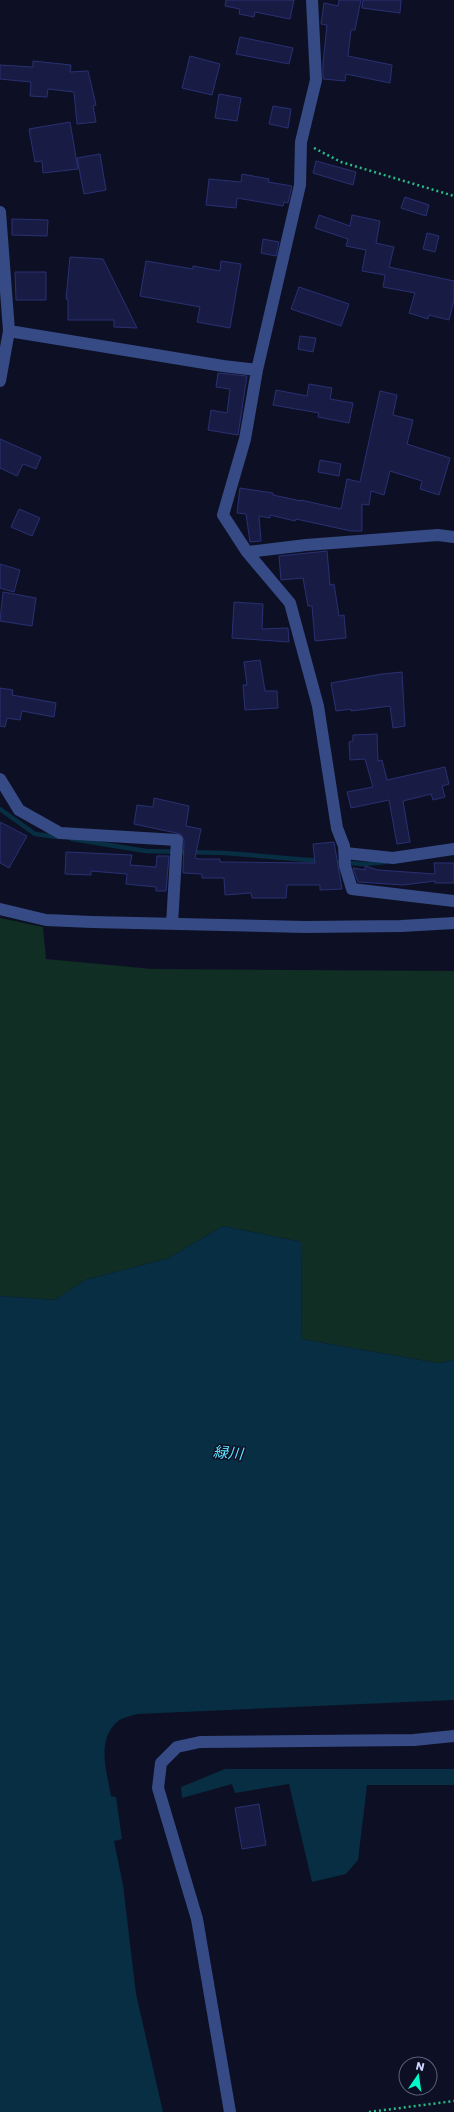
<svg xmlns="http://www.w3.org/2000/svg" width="454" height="2112" font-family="Poppins,'Noto Sans JP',sans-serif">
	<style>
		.green { fill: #102e24 }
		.water { fill: #072e42 }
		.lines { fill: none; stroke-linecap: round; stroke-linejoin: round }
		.stream { stroke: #072e42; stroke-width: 4.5 }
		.canal { stroke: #072e42; stroke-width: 16 }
		.building { fill: #181c45; stroke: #293072 }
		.path { stroke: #29ba86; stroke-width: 2.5; stroke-dasharray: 2 3; stroke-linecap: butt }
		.minor { stroke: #364a85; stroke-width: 12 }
		.labels { text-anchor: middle; stroke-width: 3; stroke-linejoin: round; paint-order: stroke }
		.water-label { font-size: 15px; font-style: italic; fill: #5ee4ff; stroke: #0d1024 }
	</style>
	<rect width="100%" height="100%" fill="#0d1024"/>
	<!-- green -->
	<path class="green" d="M0,918L43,927L46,959L152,969L454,971V1360L438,1363L301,1339L302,1242L223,1226L169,1258L85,1280L55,1300L0,1296Z"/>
	<!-- water -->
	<path class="water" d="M223,1226L302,1242L301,1339L438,1363L454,1360V1700L137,1714C131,1716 121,1718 117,1722C96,1741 107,1772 111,1796L116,1797L122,1839L114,1841L123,1885L136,1994L163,2112H0V1296L55,1300L85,1280L169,1258Z
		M225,1769H369L358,1860L346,1874L312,1882L289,1784L235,1793L232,1784L182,1798L181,1787Z"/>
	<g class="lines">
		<!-- stream -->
		<path class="stream" d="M0,809L35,834L58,837
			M72,839L146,851L225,853L321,861
			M332,862L365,864L385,862"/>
		<!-- canal -->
		<path class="canal" d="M346,1777H454"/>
	</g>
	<!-- building -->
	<path class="building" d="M226,0H294L290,19L255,12L254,17L239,14L240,9L225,6Z
		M339,0H361L355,30H351L348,56L392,65L390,83L346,74L345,81L323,79V63L327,25L321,24L324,3L338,6Z
		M363,0H401L400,13L362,8Z
		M240,37L293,48L289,64L236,54Z
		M190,56L220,64L212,95L182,88Z
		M33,61L71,65L70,72L88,71L96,105L93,106L96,122L77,124L74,92L48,89L47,97L30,96L31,82L0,79V65L33,67Z
		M219,94L241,98L237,121L215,118Z
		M273,106L291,109L288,128L269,124Z
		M70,122L78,169L43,173L42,161L35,162L29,129Z
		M100,154L106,190L84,194L77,158Z
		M316,161L356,172L353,185L313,173Z
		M242,174L269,179L268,182L292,186L288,203L284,202L283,206L237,198L236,208L206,205L209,179L241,182Z
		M405,197L429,205L426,216L401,208Z
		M319,215L350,226L352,215L380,221L376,243L394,247L389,267L454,281V300L449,320L429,315L428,319L409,313L415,293L383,287L385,275L362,271L366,250L346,246L348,239L315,228Z
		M12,219L48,220L47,236L12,235Z
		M427,233L439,236L435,252L423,249Z
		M263,239L279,242L276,256L261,253Z
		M70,257L103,259L137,328L114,327V320H68V299H66Z
		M146,261L193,269V266L220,271L221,261L241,264L230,328L197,322L200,307L140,296Z
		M15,272H46V300H16Z
		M299,287L349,304L341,326L291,309Z
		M300,336L316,338L313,352L298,349Z
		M218,373L247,376L238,435L208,430L211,410L227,413L230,389L216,387Z
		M309,384L332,388L330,399L353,403L349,423L318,417L319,413L273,405L276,390L307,396Z
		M380,391L397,395L393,415L413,420L407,444L450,458L439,495L420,489L422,481L390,471L384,495L371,491L369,505L362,504V531H351L296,519L295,521L270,515V518L259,516L261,541L250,542L246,514L237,513L240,488L273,493V495L301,501V500L341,509L347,479L360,482Z
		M0,439L41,457L36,469L23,464L17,476L0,468Z
		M320,460L341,464L339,476L318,472Z
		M19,509L40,518L32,536L11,527Z
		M327,551L330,585L334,584L339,616L344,615L346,638L315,641L312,606H308L303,578L281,580L279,556Z
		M0,564L20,570L14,592L0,588Z
		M3,592L36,598L32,626L0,621Z
		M234,602L263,604L262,629L288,628L289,642L232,638Z
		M260,660L265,691H277L278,708L245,710L243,685H247L244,662Z
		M402,672L405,726L393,728L390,706L351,711V709L336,711L331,683L382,674Z
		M0,688L13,690L12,695L56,703L54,717L22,711L20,720L7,718L5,727L0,726Z
		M377,734L378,761L382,760L387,780L445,767L449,784L442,786L445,797L433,800L431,794L403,801L410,842L397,844L389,800L351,808L347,792L373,787L365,759L350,760L349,742L353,741V735Z
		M154,798L189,806L186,826L201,829L195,858L199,859H220V862L315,863L313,844L334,842L342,889L320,890V885H287L286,898H252L251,893L225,895L224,878H202V874L183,873L184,840L181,834L134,824L137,805L153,807Z
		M0,822L27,836L9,868L0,863Z
		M66,852L132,855L130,865L156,867L157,856H169L166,891H156V887L126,884L127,874L91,871V875L65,874Z
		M434,863H454V883H435V881L403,885L358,882L353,868L365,870V866L378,870L435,874Z
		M259,1804L266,1845L242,1849L235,1808Z"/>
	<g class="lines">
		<!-- path -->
		<path class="path" d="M314,148L341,162L454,196
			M369,2112L454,2101"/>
		<!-- minor -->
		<path class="minor" d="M312,0L316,80L301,142L300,185L257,370L245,439L223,515L247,552L290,603L318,706L337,828L344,846L345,866L352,889L454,901
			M0,212L9,331L0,381
			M9,331L223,366L257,370
			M247,552L306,545L438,535L454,537
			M0,779L19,810L60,833L177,840L172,924
			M345,853L393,858L454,849
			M0,909L46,920L92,922L305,927L401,926L454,923
			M230,2112L197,1919L158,1788L161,1763L177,1747L200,1742L414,1740L454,1736"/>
	</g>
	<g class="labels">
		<!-- water labels -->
		<g class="water-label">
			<text transform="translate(228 1453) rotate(5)" y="5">緑川</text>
		</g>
	</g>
	<!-- north arrow -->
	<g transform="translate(418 2076) rotate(13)"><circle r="19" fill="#0d1024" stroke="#5b607c"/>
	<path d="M0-3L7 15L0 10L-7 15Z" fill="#00fbca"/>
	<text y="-6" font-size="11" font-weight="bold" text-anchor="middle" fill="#d0d8ff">N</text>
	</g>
</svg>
